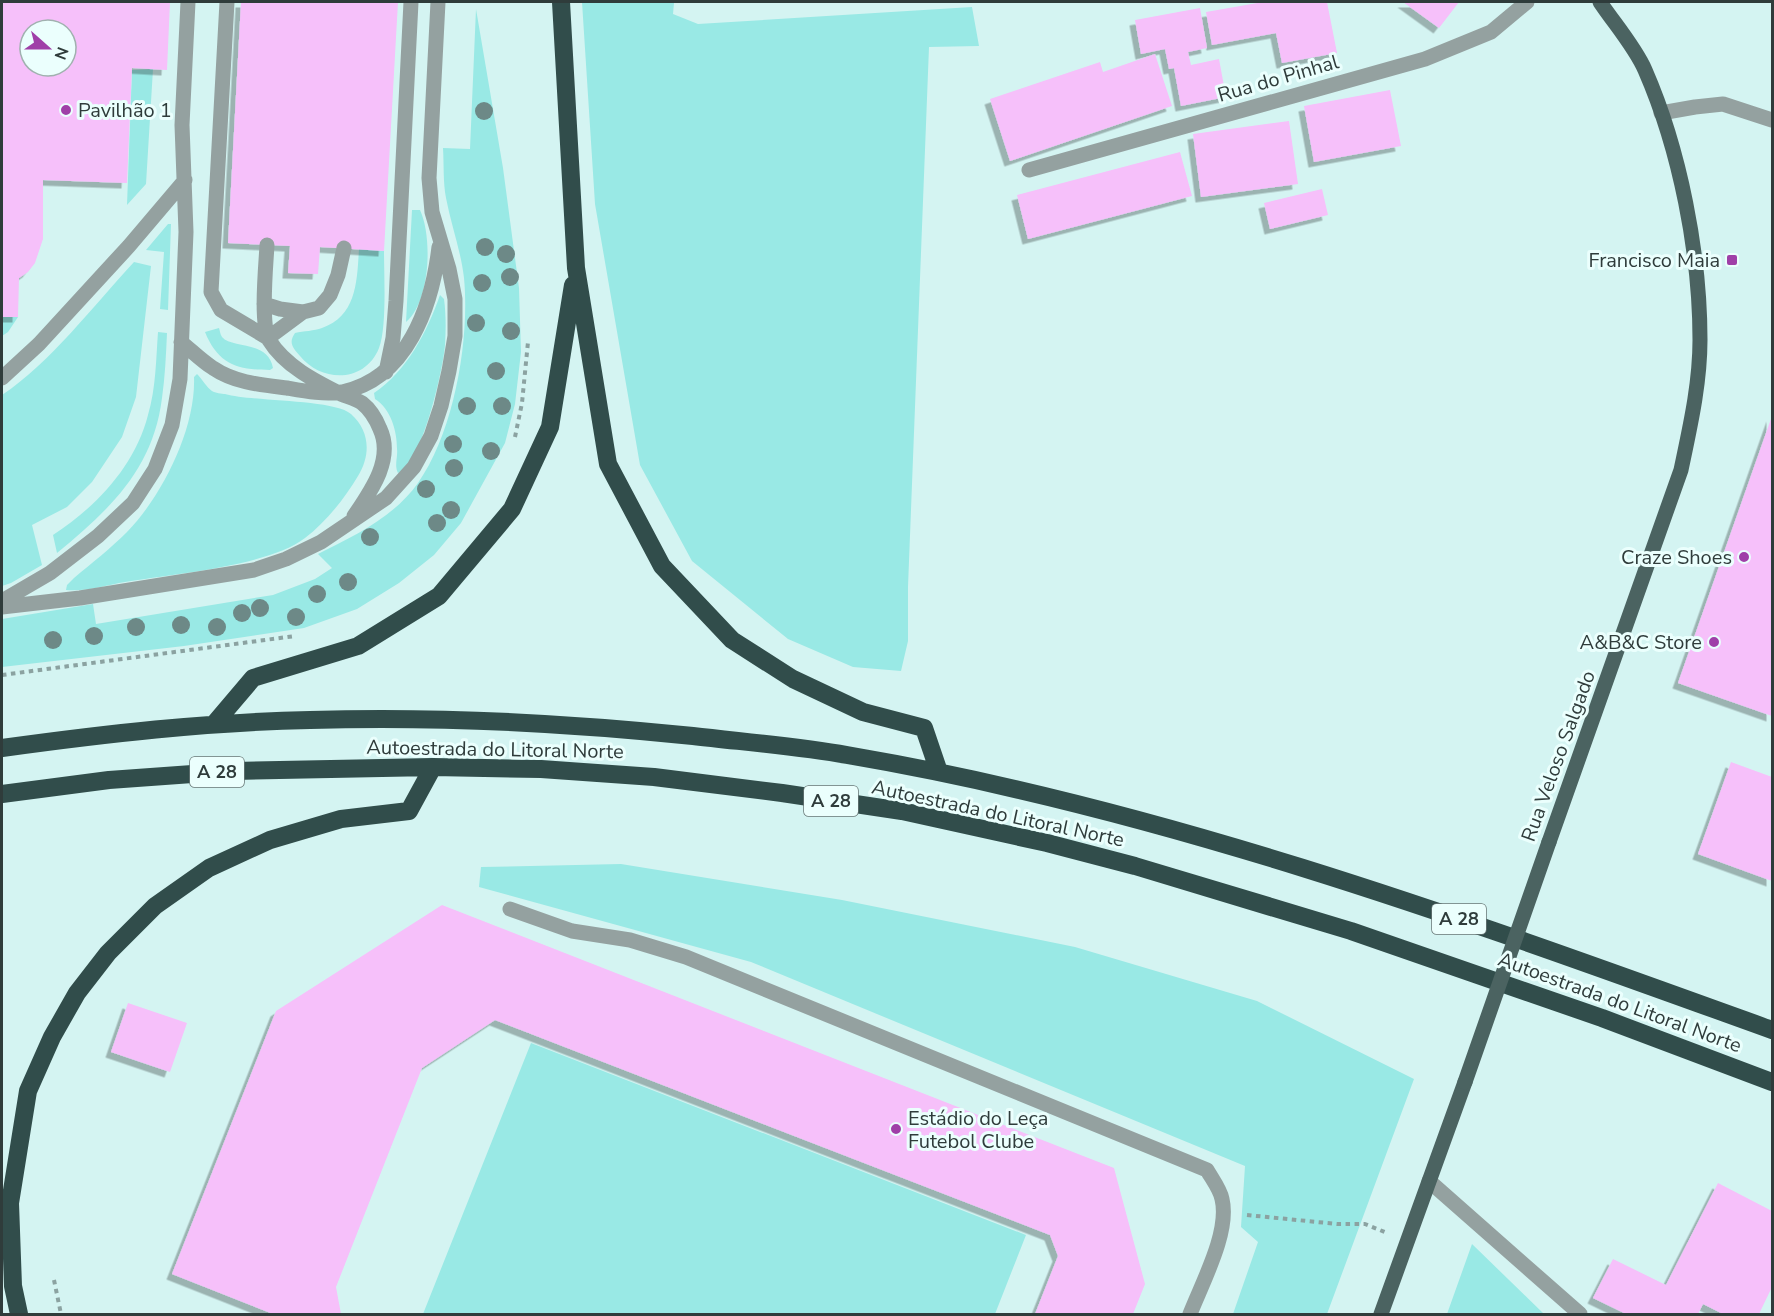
<svg xmlns="http://www.w3.org/2000/svg" width="1774" height="1316" font-family="'Nunito Sans',sans-serif">
	<style>
		.green { fill: #99e9e5 }
		.building { fill: #f6c0fa; fill-rule: evenodd; filter: url(#shadow) }
		.lines { fill: none; stroke-linecap: round; stroke-linejoin: round }
		.path { stroke: #8ba2a1; stroke-width: 4; stroke-dasharray: 4.5 4.5; stroke-linecap: butt }
		.lane { stroke: #94a1a0; stroke-width: 15 }
		.street { stroke: #94a1a0; stroke-width: 15 }
		.primary { stroke: #4b6361; stroke-width: 15 }
		.highway { stroke: #314d4b; stroke-width: 18 }
		.primary-bridge { stroke: #4b6361; stroke-width: 15 }
		.tree { fill: #6d8987 }
		.poi-dot { fill: #9f3fa8; stroke: #ebfffd; stroke-width: 2 }
		.labels { text-anchor: middle; stroke-width: 6; stroke-linejoin: round; paint-order: stroke }
		.shield { fill: #ebfffd; stroke: #677675; stroke-width: 1.5 }
		.shield-label { font-size: 18px; font-weight: bold; fill: #2f3c3b }
		.street-label { font-size: 20px; fill: #2f3c3b; stroke: #ebfffd }
		.poi-label { font-size: 20px; fill: #2f3c3b; stroke: #ebfffd; text-anchor: end }
	</style>
	<defs>
		<filter id="shadow"><feDropShadow dx="-5.5" dy="5.5" stdDeviation="0" flood-color="#0004"/></filter>
	</defs>
	<rect width="100%" height="100%" fill="#d4f4f2"/>
	<!-- green -->
	<path class="green" d="M582,2H669L674,3L673,14L698,24L972,7L979,46L929,47L908,587V641L901,671L853,667L788,639L692,561L640,465L595,204Z
		M476,9L503,168L519,288L521,352L515,404L505,443L461,523L434,555L399,583L357,609L304,628L184,646L2,667V619L93,604L96,624L273,595L315,579L332,568L318,554C354,536 394,517 418,483C454,432 470,340 464,278C461,251 451,225 446,198C443,182 444,165 443,148L470,149Z
		M153,69L146,184L127,205L132,70Z
		M412,210H420C433,238 430,302 406,322Z
		M168,224H171L168,310L160,309L164,252L146,250Z
		M359,249L384,251C384,274 387,328 379,348C365,383 322,383 300,356C293,348 288,343 295,333C304,331 314,331 322,328C357,316 357,280 359,249Z
		M134,262L151,266L136,397L122,437L92,482L67,507L32,525L42,565L11,583L2,586V395C50,363 94,305 134,262Z
		M440,295L444,299C446,314 446,329 445,345C443,370 422,464 398,473C394,465 398,457 397,449C397,431 391,409 375,399L374,393C407,371 427,332 440,295Z
		M2,317H18L8,332L2,336Z
		M219,328C220,331 220,334 222,337C232,349 268,340 273,368L270,370C237,370 218,364 205,332Z
		M158,332L167,333C166,355 165,377 162,398C153,470 109,510 57,553L53,535C96,507 135,466 148,415C156,388 156,359 158,332Z
		M197,374C202,379 207,388 212,391C215,393 222,394 225,394C254,402 333,399 351,414C370,431 371,455 358,476C345,498 326,522 305,538C269,566 172,574 125,582C107,585 85,592 66,590L67,585L74,578C92,563 111,548 127,532C163,495 196,428 194,377Z
		M621,864L842,900L1075,947L1257,1001L1414,1079L1327,1314H1233L1258,1242L1241,1227L1245,1166L751,962L479,887L481,867Z
		M531,1043L1026,1235L995,1314H423Z
		M1472,1244L1544,1314H1447Z"/>
	<!-- building -->
	<path class="building" d="M2,2H170L167,70L132,68L127,183L43,180V239L35,263L28,272L19,278L18,317H2ZM30,30H66V66H30Z
		M241,2H398L384,251L320,247L318,274L288,273L290,246L228,243Z
		M1263,2H1327L1337,53L1282,63L1276,33L1212,45L1206,12Z
		M1403,2H1459L1439,28Z
		M1200,8L1207,48L1188,52L1191,65L1219,59L1226,97L1181,106L1174,68L1169,69L1165,49L1141,54L1135,20Z
		M1155,54L1172,106L1010,161L990,99L1100,62L1103,72Z
		M1390,90L1401,146L1314,162L1304,106Z
		M1289,121L1298,184L1201,197L1193,134Z
		M1180,152L1192,196L1028,239L1017,195Z
		M1322,189L1328,215L1270,229L1264,203Z
		M1772,416V716L1678,683Z
		M1731,762L1772,777V881L1698,854Z
		M442,905L1114,1168L1145,1284L1133,1314H1035L1058,1256L1050,1235L495,1020L422,1068L336,1287L341,1314H273L172,1274L276,1011Z
		M128,1003L187,1023L170,1072L111,1052Z
		M1718,1183L1772,1211V1287L1759,1314H1723L1703,1304L1698,1314H1626L1593,1298L1613,1259L1666,1285Z"/>
	<g class="lines">
		<!-- path -->
		<path class="path" d="M515,437L522,403L528,342
			M2,675L295,636
			M1247,1215L1337,1224H1365L1387,1233
			M54,1280L61,1314"/>
		<!-- lane -->
		<path class="lane" d="M227,2L211,292L221,310L268,338L303,312L319,308L330,295L338,275L344,248
			M267,245C266,265 260,323 269,340C285,366 315,381 341,394C348,397 356,399 362,403C371,410 376,419 380,429C394,459 371,491 354,516
			M264,304L280,309L303,312
			M181,342C192,351 202,361 213,368C235,383 262,385 287,388C304,391 325,395 342,392C407,379 432,306 439,247
			M386,372L393,338L396,301L411,2
			M2,378L39,344L129,246L185,180
			M2,601L50,573L98,536L133,503L155,469L172,425L180,379L186,232L182,125L188,2
			M2,607L80,598L254,570L286,559L321,542L386,498L414,467L431,436L441,406L449,371L455,336V299L449,269L432,212L429,178L438,2
			M510,909L572,931L630,940L686,957L1207,1170C1212,1179 1220,1189 1222,1199C1230,1232 1202,1283 1190,1314"/>
		<!-- street -->
		<path class="street" d="M1661,113L1695,107L1723,104L1772,120
			M1029,170L1425,59L1491,32L1527,2
			M1429,1181L1580,1314"/>
		<!-- primary -->
		<path class="primary" d="M1549,842L1681,470C1690,427 1700,384 1700,340C1700,253 1680,150 1645,70C1635,47 1614,23 1600,2
			M1381,1314L1465,1082"/>
		<!-- highway -->
		<path class="highway" d="M561,2L576,268L608,464L662,566L732,640L793,679L863,712L924,728L939,772
			M214,724L253,678L358,646L439,596L512,509L550,427L573,285
			M2,748C104,734 207,722 310,720C438,716 566,723 693,736C744,742 796,746 847,755C1165,809 1470,921 1772,1030
			M2,794L109,780L234,771L433,767L541,769L654,777L782,793L902,811L1047,843L1135,866L1351,931L1602,1018L1772,1082
			M19,1314L13,1286L10,1203L28,1091L52,1037L77,993L108,953L155,906L209,868L270,840L341,819L409,811L433,767"/>
		<!-- primary-bridge -->
		<path class="primary-bridge" d="M1465,1082L1549,842"/>
	</g>
	<!-- trees -->
	<g class="tree">
		<circle cx="484" cy="111" r="9"/>
		<circle cx="485" cy="247" r="9"/>
		<circle cx="506" cy="254" r="9"/>
		<circle cx="510" cy="277" r="9"/>
		<circle cx="482" cy="283" r="9"/>
		<circle cx="476" cy="323" r="9"/>
		<circle cx="511" cy="331" r="9"/>
		<circle cx="496" cy="371" r="9"/>
		<circle cx="467" cy="406" r="9"/>
		<circle cx="502" cy="406" r="9"/>
		<circle cx="453" cy="444" r="9"/>
		<circle cx="491" cy="451" r="9"/>
		<circle cx="454" cy="468" r="9"/>
		<circle cx="426" cy="489" r="9"/>
		<circle cx="451" cy="510" r="9"/>
		<circle cx="437" cy="523" r="9"/>
		<circle cx="370" cy="537" r="9"/>
		<circle cx="348" cy="582" r="9"/>
		<circle cx="317" cy="594" r="9"/>
		<circle cx="260" cy="608" r="9"/>
		<circle cx="242" cy="613" r="9"/>
		<circle cx="296" cy="617" r="9"/>
		<circle cx="181" cy="625" r="9"/>
		<circle cx="136" cy="627" r="9"/>
		<circle cx="217" cy="627" r="9"/>
		<circle cx="94" cy="636" r="9"/>
		<circle cx="53" cy="640" r="9"/>
	</g>
	<!-- markers -->
	<g class="poi-dot">
		<circle cx="66" cy="110" r="6"/>
		<rect x="1726" y="254" width="12" height="12" rx="3"/>
		<circle cx="1744" cy="557" r="6"/>
		<circle cx="1714" cy="642" r="6"/>
		<circle cx="896" cy="1129" r="6"/>
	</g>
	<g class="labels">
		<!-- shield labels -->
		<g class="shield">
			<rect x="190" y="757" width="54" height="30" rx="4.5"/>
			<rect x="804" y="786" width="54" height="30" rx="4.5"/>
			<rect x="1432" y="904" width="54" height="30" rx="4.5"/>
		</g>
		<g class="shield-label">
			<text x="217" y="778">A 28</text>
			<text x="831" y="807">A 28</text>
			<text x="1459" y="925">A 28</text>
		</g>
		<!-- street labels -->
		<g class="street-label">
			<text transform="translate(1278 78) rotate(-16)" y="7">Rua do Pinhal</text>
			<text transform="translate(495 749) rotate(1)" y="7">Autoestrada do Litoral Norte</text>
			<text transform="translate(1558 756) rotate(-70)" y="7">Rua Veloso Salgado</text>
			<text transform="translate(998 813) rotate(12)" y="7">Autoestrada do Litoral Norte</text>
			<text transform="translate(1620 1002) rotate(20)" y="7">Autoestrada do Litoral Norte</text>
		</g>
		<!-- poi labels -->
		<g class="poi-label">
			<text x="78" y="117" text-anchor="start">Pavilhão 1</text>
			<text x="1720" y="267">Francisco Maia</text>
			<text x="1732" y="564">Craze Shoes</text>
			<text x="1702" y="649">A&amp;B&amp;C Store</text>
			<text x="908" y="1125" text-anchor="start">Estádio do Leça<tspan x="908" dy="23">Futebol Clube</tspan></text>
		</g>
	</g>
	<!-- border -->
	<rect width="1774" height="1316" fill="none" stroke="#2f3c3b" stroke-width="6"/>
	<!-- north arrow -->
	<g transform="translate(48 48) rotate(111)"><circle r="28" fill="#ebfffd" stroke="#a0b1af" stroke-width="1.5"/>
	<path d="M0-4.5L10 22L0 15L-10 22Z" fill="#9f3fa8"/>
	<text y="-9" font-size="16" font-weight="bold" text-anchor="middle" fill="#2f3c3b">N</text>
	</g>
</svg>
